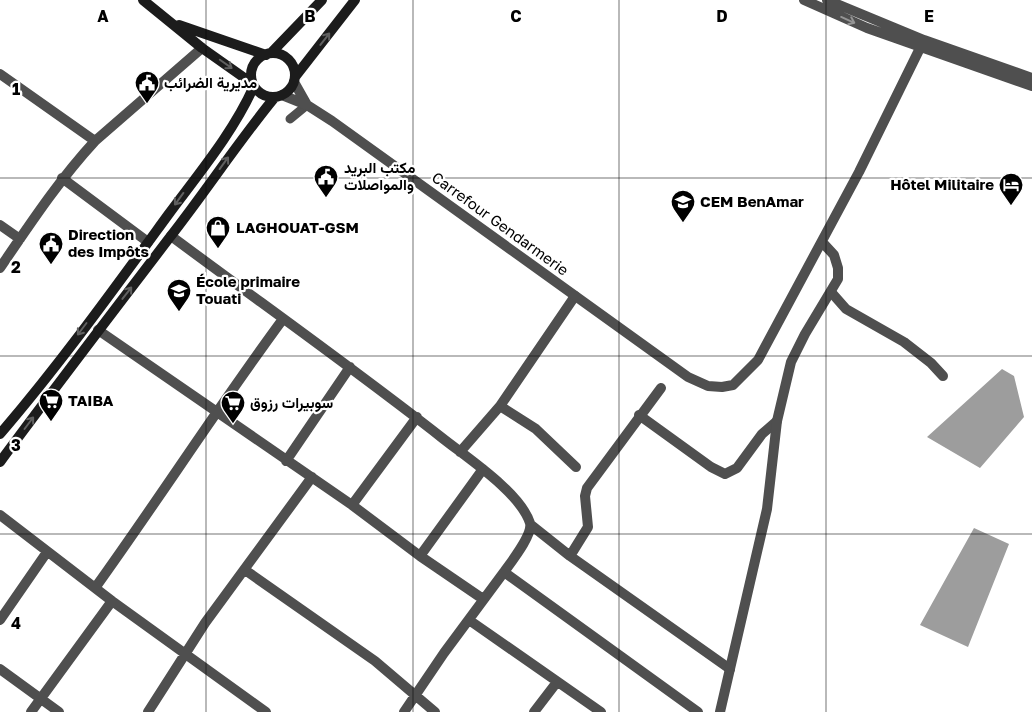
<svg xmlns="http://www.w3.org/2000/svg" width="1032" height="712" font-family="'Golos Text',Vazirmatn,sans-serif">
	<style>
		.water { fill: #9d9d9d }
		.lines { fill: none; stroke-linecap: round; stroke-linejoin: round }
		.pedestrian { stroke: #4f4f4f; stroke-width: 9 }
		.minor { stroke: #4f4f4f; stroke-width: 10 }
		.tertiary { stroke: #4f4f4f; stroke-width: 10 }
		.secondary { stroke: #1c1c1c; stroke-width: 10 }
		.oneway { stroke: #959595 }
		.oneway2 { stroke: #606060 }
		.grid { fill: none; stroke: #000; stroke-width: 1; stroke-opacity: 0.55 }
		.labels { text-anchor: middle; stroke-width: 4.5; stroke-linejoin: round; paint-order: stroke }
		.poi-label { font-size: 15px; font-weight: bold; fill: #000; stroke: #fff; text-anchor: start }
		.street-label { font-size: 15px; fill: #000; stroke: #fff }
		.grid-label { font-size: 16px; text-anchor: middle; font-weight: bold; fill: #000; stroke: #fff; stroke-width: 4.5; stroke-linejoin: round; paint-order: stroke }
	</style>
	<rect width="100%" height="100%" fill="#fff"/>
	<!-- water -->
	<path class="water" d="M1002,369L1014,376L1024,417L980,468L927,437Z
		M974,528L1009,544L968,647L920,625Z"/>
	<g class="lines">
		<!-- pedestrian -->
		<path class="pedestrian" d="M290,119L307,105"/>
		<!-- minor -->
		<path class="minor" d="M0,74L95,141
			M62,178L148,242
			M0,225L20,239
			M171,236C261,303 353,368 441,437C466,457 520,492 530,523C533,535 511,562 504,572L698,712
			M0,268C30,224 59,180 95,141L202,48
			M831,292L846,309L904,342L931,363L943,376
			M98,330L352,505L420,556L483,599
			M500,406L536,429L576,467
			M639,415L711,467L725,474L737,468L762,434L777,421
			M460,452L500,406L575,296
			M286,461L350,367
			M352,505L417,417
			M0,515L112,601L266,712
			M531,525L570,556L730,669
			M420,556L483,469
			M570,556L588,527L585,496L587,488L661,388
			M245,570L375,661L435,712
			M95,588C159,499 218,407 283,319
			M0,620L47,552
			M469,620L601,712
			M0,669L59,712
			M31,712L112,601
			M148,712L205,623L312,477
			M404,712L444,653L504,572
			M534,712L557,682"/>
		<!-- tertiary -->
		<path class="tertiary" d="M804,0L867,28L1032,86
			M827,0L924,40
			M294,82L307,105
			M282,95L307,105L332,121L688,377L708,386L722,387L733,385L758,360L859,172L924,40L1032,78
			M720,712L767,509L777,421L791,362L805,334L838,279V268L834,255L822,242"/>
		<!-- secondary -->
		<path class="secondary" d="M143,0L202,48L253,84
			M179,25L266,55
			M271,53L322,0
			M251 75a22 22 0 1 1 44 0a22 22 0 1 1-44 0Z
			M295,77L355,0
			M0,434C60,364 114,289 168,215C199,173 233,133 254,86
			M0,462C56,386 113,312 170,237C206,191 238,142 275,97"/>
	</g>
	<!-- one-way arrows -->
	<defs><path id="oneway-shaft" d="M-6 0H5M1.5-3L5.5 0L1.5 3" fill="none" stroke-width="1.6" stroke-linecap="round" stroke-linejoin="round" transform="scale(1.25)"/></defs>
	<use class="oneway" href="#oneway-shaft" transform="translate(848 20) rotate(24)"/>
	<g class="oneway2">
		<use href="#oneway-shaft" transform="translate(325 39) rotate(-52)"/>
		<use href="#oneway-shaft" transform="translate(226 64) rotate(35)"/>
		<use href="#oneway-shaft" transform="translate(224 163) rotate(-54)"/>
		<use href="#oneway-shaft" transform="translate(179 199) rotate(126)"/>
		<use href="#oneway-shaft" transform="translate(127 293) rotate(-52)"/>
		<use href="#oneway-shaft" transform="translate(82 329) rotate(127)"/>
		<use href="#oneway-shaft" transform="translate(29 423) rotate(-53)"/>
	</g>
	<!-- grid -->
	<path class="grid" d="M206,0V712M413,0V712M619,0V712M826,0V712M0,178H1032M0,356H1032M0,534H1032"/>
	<!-- icons -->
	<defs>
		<symbol id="civic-pin" viewBox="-11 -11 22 30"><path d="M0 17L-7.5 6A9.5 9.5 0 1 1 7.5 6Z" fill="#000" stroke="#fff"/><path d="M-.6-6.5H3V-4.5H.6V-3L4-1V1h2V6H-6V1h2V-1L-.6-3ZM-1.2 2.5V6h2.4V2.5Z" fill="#fff"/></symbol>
		<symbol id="hotel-pin" viewBox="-11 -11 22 30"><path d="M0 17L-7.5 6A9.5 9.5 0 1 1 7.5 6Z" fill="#000" stroke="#fff"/><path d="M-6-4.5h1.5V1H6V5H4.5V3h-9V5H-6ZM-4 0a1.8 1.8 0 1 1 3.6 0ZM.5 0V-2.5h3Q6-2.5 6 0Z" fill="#fff"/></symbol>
		<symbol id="school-pin" viewBox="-11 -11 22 30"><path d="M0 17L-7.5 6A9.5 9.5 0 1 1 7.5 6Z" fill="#000" stroke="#fff"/><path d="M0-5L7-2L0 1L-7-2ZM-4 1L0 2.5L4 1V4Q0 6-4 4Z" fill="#fff"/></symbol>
		<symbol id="shop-pin" viewBox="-11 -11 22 30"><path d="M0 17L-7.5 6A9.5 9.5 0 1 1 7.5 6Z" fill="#000" stroke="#fff"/><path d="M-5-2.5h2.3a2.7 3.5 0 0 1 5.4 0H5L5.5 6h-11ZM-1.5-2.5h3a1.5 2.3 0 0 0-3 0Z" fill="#fff"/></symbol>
		<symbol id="supermarket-pin" viewBox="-11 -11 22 30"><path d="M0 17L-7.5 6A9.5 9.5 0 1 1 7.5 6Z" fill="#000" stroke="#fff"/><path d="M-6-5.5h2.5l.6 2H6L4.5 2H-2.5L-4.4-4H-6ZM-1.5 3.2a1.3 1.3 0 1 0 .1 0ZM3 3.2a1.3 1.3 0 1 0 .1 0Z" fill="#fff"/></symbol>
	</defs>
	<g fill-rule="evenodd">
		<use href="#civic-pin" x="133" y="69" width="28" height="38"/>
		<use href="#civic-pin" x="312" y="163" width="28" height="38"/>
		<use href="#hotel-pin" x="997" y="171" width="28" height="38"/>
		<use href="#school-pin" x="669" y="188" width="28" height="38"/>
		<use href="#shop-pin" x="204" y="214" width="28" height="38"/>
		<use href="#civic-pin" x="37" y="230" width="28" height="38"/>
		<use href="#school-pin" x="165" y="277" width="28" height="38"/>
		<use href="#supermarket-pin" x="37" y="387" width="28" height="38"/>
		<use href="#supermarket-pin" x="219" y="389" width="28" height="38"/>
	</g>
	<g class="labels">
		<!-- poi labels -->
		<g class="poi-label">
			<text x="164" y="88">مديرية الضرائب</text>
			<text x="344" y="173">مكتب البريد<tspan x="344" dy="17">والمواصلات</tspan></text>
			<text x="994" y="190" text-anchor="end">Hôtel Militaire</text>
			<text x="700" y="207">CEM BenAmar</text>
			<text x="236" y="233">LAGHOUAT-GSM</text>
			<text x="68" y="240">Direction<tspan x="68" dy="17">des Impôts</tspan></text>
			<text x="196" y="287">École primaire<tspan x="196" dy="17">Touati</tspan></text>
			<text x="68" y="406">TAIBA</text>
			<text x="250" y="408">سوبيرات رزوق</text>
		</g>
		<!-- street labels -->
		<g class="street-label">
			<text transform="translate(500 224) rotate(36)" y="5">Carrefour Gendarmerie</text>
		</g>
	</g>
	<g class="grid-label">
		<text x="103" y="22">A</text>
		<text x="310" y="22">B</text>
		<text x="516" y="22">C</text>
		<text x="722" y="22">D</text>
		<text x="929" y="22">E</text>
		<text x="16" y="95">1</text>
		<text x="16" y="273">2</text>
		<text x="16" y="451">3</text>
		<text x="16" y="629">4</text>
	</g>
</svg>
